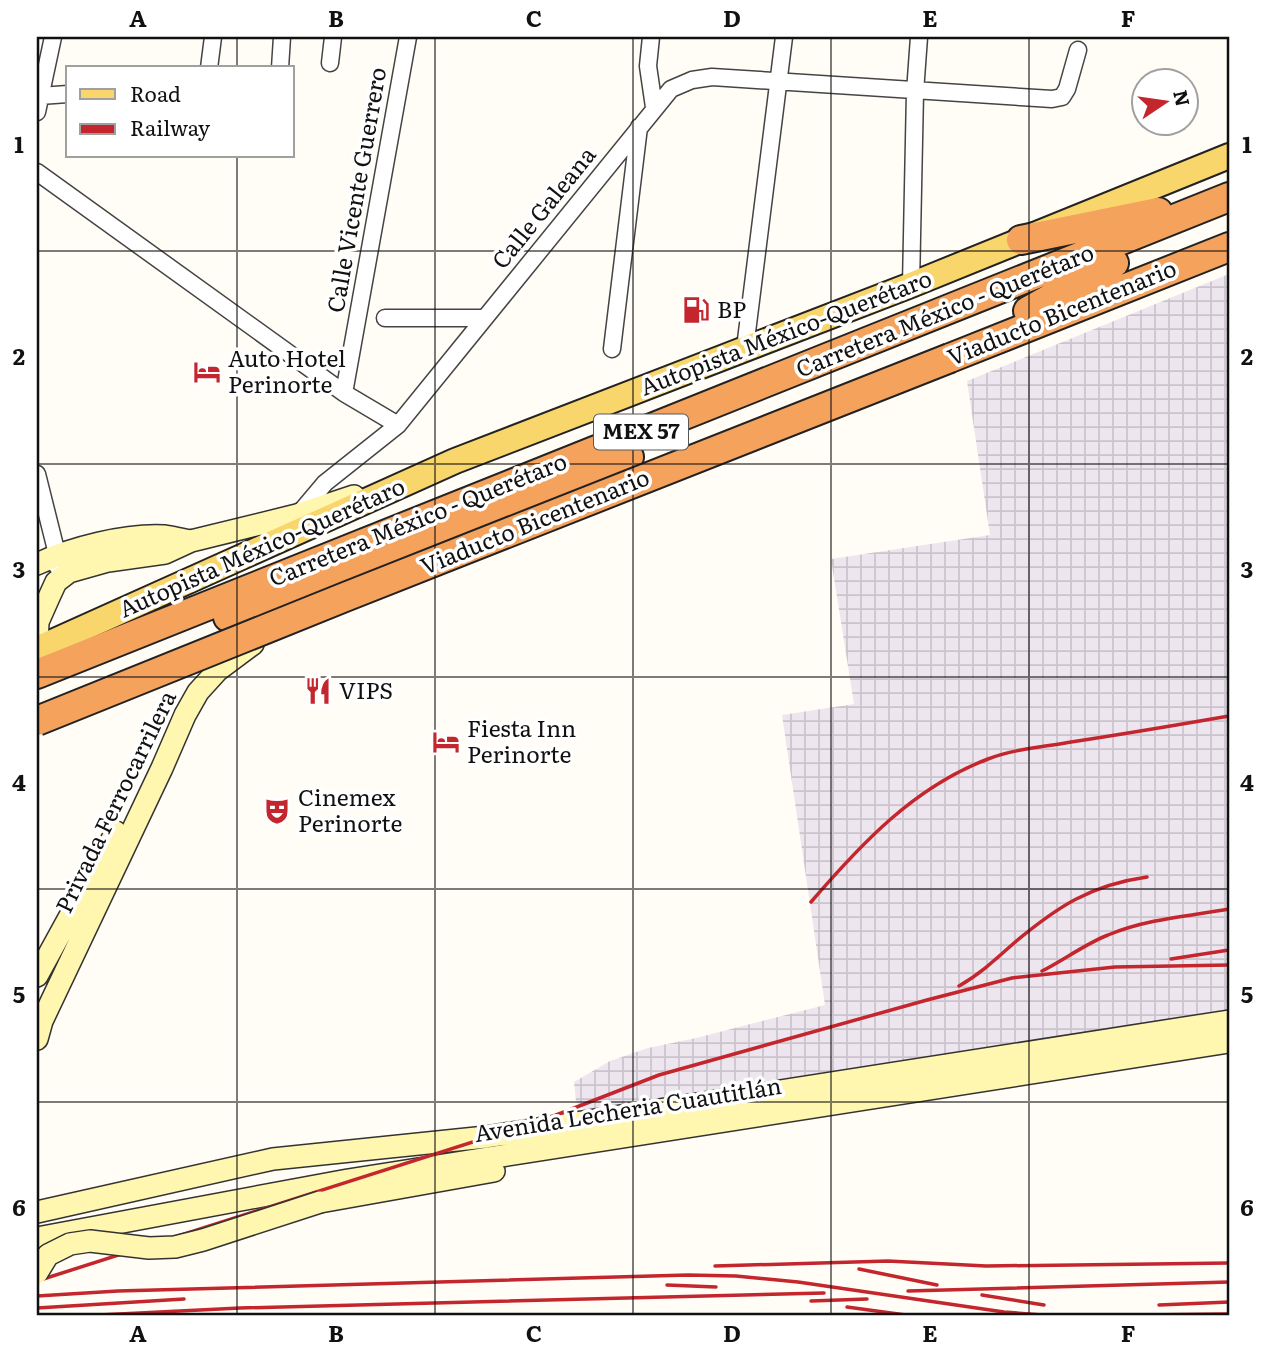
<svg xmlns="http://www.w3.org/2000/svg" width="1266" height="1353" font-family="Literata,serif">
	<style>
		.industrial { fill: url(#industrial-grid) }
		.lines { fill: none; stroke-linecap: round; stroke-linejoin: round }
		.street-casing { stroke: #444; stroke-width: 19 }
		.secondary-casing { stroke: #333; stroke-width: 24 }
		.primary-casing { stroke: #222; stroke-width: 28 }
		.highway-casing { stroke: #222; stroke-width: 32 }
		.street { stroke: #fff; stroke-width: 16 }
		.secondary { stroke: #fff6b0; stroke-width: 21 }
		.primary { stroke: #f9d66b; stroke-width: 24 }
		.highway { stroke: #f5a25d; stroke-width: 28 }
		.rail { stroke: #c4262e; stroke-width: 3.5 }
		.secondary-bridge-casing { stroke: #333; stroke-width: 24; stroke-linecap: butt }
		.highway-bridge-casing { stroke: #222; stroke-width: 32; stroke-linecap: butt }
		.secondary-bridge { stroke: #fff6b0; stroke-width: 21 }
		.highway-bridge { stroke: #f5a25d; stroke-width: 28 }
		.grid { fill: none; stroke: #111; stroke-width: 2; stroke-opacity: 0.55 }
		.labels { text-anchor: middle; stroke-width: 7; stroke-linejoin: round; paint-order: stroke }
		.shield { fill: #fff; stroke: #585858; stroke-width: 2 }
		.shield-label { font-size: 21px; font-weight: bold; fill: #111 }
		.street-label { font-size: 23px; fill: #111; stroke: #fff }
		.poi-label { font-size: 23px; fill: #111; stroke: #fff; text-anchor: start }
		.neatline { fill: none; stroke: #111; stroke-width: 2.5 }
		.grid-label { font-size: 23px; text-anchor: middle; font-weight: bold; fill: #111 }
	</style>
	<defs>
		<pattern id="industrial-grid" width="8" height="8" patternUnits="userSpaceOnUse" patternTransform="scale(1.75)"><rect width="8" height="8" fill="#eee6ef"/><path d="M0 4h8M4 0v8" fill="none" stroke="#cbc4cc"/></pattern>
	</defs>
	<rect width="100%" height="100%" fill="#fffdf5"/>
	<!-- industrial -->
	<path class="industrial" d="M1229,274V1014L587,1112L576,1102L574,1082L610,1061L648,1048L696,1038L825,1005L782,715L854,704L831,559L990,535L967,381Z"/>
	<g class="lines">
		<defs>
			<path id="street" d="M651,37L648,66L654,107
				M330,63L333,37
				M209,68L213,37
				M280,68L282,37
				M40,96L68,94
				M37,112L53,37
				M37,172L344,393L398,425
				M911,285L915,92L919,37
				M385,318H484
				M745,348L784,37
				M612,349L639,127
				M344,393L408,37
				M37,474L57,554V566
				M298,515L325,483L398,425L671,89L692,80L712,77L1052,99L1062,97L1067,89L1078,50"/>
			<path id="secondary" d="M37,564C71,548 125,534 164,536C173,537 182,540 191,541
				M37,645L38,622L50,595L56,582L69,572L108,561L165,553L191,541L297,515L354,496
				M37,976L116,832
				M37,1039L42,1021L162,768L185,715L198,692L218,670L253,644
				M320,1202L494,1171
				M37,1212L273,1159L486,1137L1229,1021
				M37,1238L348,1180L1229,1042"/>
			<path id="primary" d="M37,649L455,461L911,285L1229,156"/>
			<path id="highway" d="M1021,240L1158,212
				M1028,311L1114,263
				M950,358L1229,247
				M228,617L629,457
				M37,674L1229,197"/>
		</defs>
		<!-- street casing -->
		<use href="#street" class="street-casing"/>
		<!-- secondary casing -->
		<use href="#secondary" class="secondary-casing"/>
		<!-- primary casing -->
		<use href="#primary" class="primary-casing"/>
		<!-- highway casing -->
		<use href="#highway" class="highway-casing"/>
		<!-- street -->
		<use href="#street" class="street"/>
		<!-- secondary -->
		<use href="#secondary" class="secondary"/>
		<!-- primary -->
		<use href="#primary" class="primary"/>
		<!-- highway -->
		<use href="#highway" class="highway"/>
		<!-- rail -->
		<path class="rail" d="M811,902C861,844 914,787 988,759C1013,749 1044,747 1071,742C1124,734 1177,725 1229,716
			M1171,959L1229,950
			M1042,971C1064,960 1085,944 1108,935C1146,919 1189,916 1229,909
			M959,986C980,974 996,959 1014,943C1057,907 1090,885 1147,877
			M715,1266L888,1261L986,1266L1229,1263
			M859,1269L937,1285
			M37,1281L551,1117L659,1075L927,1000L1012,978L1115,967L1229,965
			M667,1285L716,1287
			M908,1291L1229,1282
			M982,1295L1044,1305
			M37,1296L118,1291L688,1275L736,1276L798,1282L1004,1312L1055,1316L1229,1314
			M811,1301L867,1299
			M1159,1305L1229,1302
			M847,1307L913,1316
			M37,1308L184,1299
			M79,1316L240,1308L824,1293
			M714,1316H770"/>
		<defs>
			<path id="secondary-bridge" d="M37,1273L48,1255L70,1244L90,1241L149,1248L175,1247L203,1240L320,1202"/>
			<path id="highway-bridge" d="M37,721L345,597L950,358"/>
		</defs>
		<!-- secondary-bridge casing -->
		<use href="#secondary-bridge" class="secondary-bridge-casing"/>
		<!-- highway-bridge casing -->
		<use href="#highway-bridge" class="highway-bridge-casing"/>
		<!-- secondary-bridge -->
		<use href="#secondary-bridge" class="secondary-bridge"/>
		<!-- highway-bridge -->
		<use href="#highway-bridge" class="highway-bridge"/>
	</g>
	<!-- grid -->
	<path class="grid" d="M237,37V68M435,37V1316M633,37V1316M831,37V1316M1029,37V1316M237,156V1316M37,251H1229M37,464H1229M37,677H1229M37,889H1229M37,1102H1229"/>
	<!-- icons -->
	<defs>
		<symbol id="fuel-bare" viewBox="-9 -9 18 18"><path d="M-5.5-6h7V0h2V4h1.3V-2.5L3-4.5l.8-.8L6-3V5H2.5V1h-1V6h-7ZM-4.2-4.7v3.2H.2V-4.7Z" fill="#c4262e" stroke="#fff" stroke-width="2.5" paint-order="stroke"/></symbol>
		<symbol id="hotel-bare" viewBox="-9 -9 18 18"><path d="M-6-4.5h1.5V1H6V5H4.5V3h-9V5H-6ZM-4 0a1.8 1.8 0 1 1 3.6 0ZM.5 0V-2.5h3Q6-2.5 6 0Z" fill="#c4262e" stroke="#fff" stroke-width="2.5" paint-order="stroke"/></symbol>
		<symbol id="restaurant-bare" viewBox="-9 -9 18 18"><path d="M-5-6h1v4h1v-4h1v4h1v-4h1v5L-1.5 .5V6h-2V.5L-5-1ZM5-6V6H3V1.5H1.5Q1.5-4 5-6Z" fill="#c4262e" stroke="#fff" stroke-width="2.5" paint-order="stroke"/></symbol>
		<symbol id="theatre-bare" viewBox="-9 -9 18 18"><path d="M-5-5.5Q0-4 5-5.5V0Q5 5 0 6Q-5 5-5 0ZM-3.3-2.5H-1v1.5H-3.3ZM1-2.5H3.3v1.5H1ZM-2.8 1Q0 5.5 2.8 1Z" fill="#c4262e" stroke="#fff" stroke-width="2.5" paint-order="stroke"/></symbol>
	</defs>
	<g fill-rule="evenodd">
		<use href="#fuel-bare" x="677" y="291" width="38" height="38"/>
		<use href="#hotel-bare" x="188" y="353" width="38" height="38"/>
		<use href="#restaurant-bare" x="299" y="672" width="38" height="38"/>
		<use href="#hotel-bare" x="427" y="723" width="38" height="38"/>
		<use href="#theatre-bare" x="258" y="792" width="38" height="38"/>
	</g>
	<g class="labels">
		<!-- shield labels -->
		<rect class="shield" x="594" y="414.5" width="94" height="35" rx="5"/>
		<g class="shield-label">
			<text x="641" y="439">MEX 57</text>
		</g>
		<!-- street labels -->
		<g class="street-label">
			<text transform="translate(357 190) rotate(-80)" y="8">Calle Vicente Guerrero</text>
			<text transform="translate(544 208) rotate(-51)" y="8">Calle Galeana</text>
			<text transform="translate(945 311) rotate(-22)" y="8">Carretera México - Querétaro</text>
			<text transform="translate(1062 313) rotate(-22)" y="8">Viaducto Bicentenario</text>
			<text transform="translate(786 333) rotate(-21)" y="8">Autopista México-Querétaro</text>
			<text transform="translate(418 520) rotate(-22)" y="8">Carretera México - Querétaro</text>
			<text transform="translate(535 522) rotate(-22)" y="8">Viaducto Bicentenario</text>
			<text transform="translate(262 548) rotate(-24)" y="8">Autopista México-Querétaro</text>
			<text transform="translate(116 802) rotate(-64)" y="8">Privada Ferrocarrilera</text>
			<text transform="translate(628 1110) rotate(-9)" y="8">Avenida Lecheria Cuautitlán</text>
		</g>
		<!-- poi labels -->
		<g class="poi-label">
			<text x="717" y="318">BP</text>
			<text x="228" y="367">Auto Hotel<tspan x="228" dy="26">Perinorte</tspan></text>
			<text x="339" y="699">VIPS</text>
			<text x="467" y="737">Fiesta Inn<tspan x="467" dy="26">Perinorte</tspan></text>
			<text x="298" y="806">Cinemex<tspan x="298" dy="26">Perinorte</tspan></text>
		</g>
	</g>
	<!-- border -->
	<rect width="1266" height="1353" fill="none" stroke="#ffffff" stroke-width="77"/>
	<!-- legend -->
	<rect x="66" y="66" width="228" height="91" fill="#ffffff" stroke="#a0a0a0" stroke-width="2"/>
	<rect x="80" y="89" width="35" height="10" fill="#f9d66b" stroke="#a0a0a0" stroke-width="2"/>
	<text x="130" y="102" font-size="21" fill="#111111">Road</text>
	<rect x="80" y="124" width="35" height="10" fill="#c4262e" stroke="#a0a0a0" stroke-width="2"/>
	<text x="130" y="136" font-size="21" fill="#111111">Railway</text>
	<!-- north arrow -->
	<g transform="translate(1165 102) rotate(77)"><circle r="33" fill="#ffffff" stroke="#a0a0a0" stroke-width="2"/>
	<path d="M0-5L12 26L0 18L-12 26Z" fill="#c4262e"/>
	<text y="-10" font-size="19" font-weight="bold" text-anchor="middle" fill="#111111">N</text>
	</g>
	<rect x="38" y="38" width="1190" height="1276" class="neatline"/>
	<g class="grid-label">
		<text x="138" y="27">A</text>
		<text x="336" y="27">B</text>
		<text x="534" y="27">C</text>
		<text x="732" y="27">D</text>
		<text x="930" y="27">E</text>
		<text x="1128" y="27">F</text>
		<text x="19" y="153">1</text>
		<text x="1247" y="153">1</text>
		<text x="19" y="365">2</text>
		<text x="1247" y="365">2</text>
		<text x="19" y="578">3</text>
		<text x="1247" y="578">3</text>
		<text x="19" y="791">4</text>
		<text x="1247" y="791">4</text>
		<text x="19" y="1003">5</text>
		<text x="1247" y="1003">5</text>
		<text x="19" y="1216">6</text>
		<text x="1247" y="1216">6</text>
		<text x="138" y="1342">A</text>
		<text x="336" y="1342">B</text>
		<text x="534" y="1342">C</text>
		<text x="732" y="1342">D</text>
		<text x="930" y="1342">E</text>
		<text x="1128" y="1342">F</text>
	</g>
</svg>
